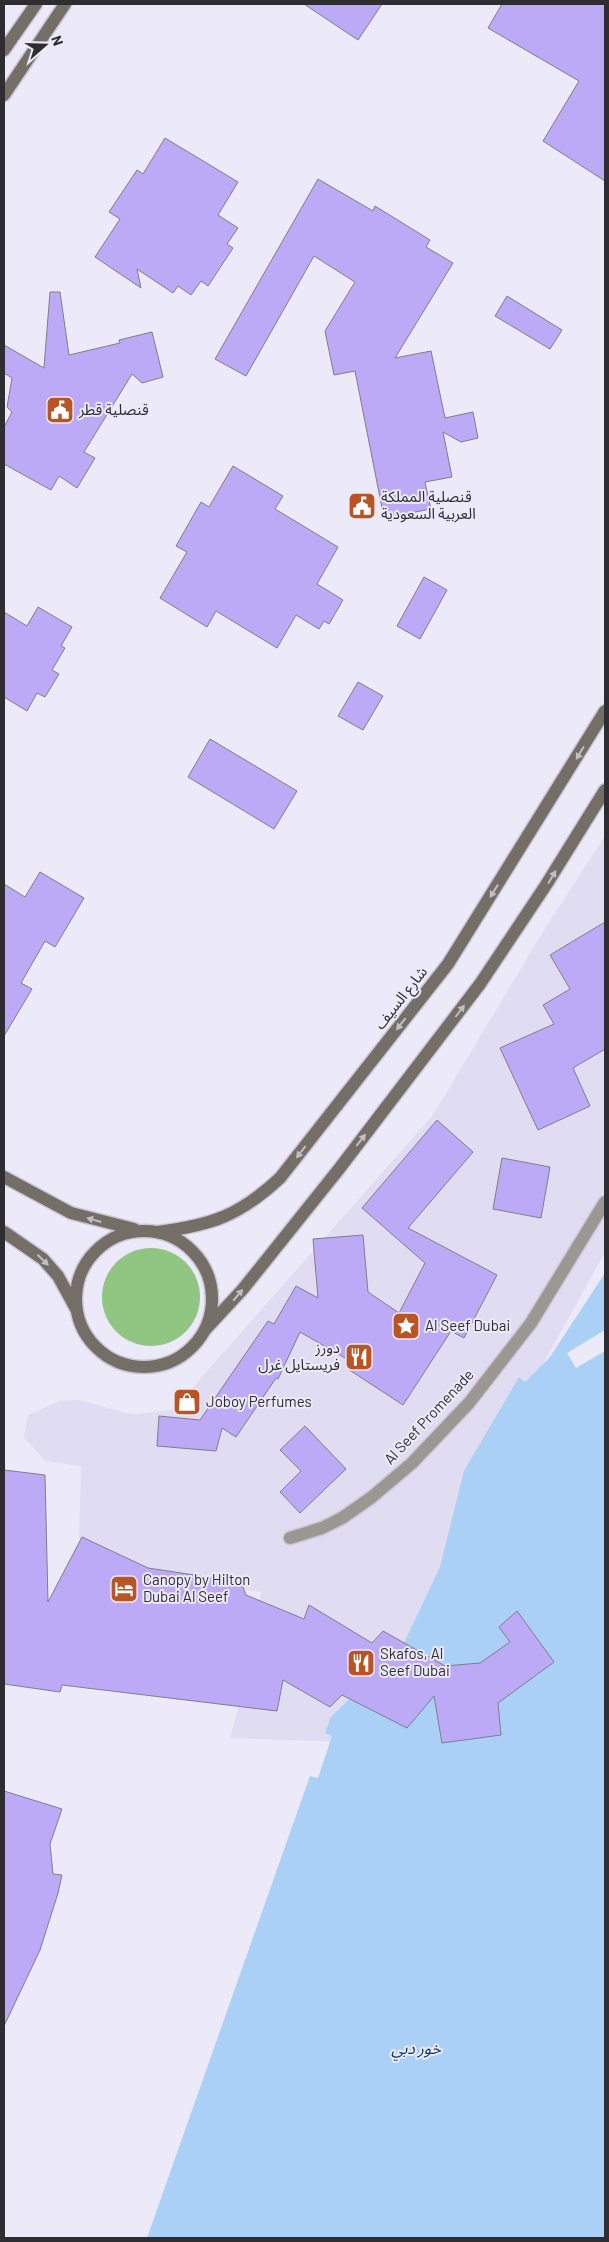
<svg xmlns="http://www.w3.org/2000/svg" width="609" height="2242" font-family="Barlow,'Noto Sans Arabic',sans-serif">
	<style>
		.built { fill: #e0dcf1 }
		.forest { fill: #90c682 }
		.water { fill: #aad0f5 }
		.pier { fill: #ece9f8 }
		.building { fill: #bcaaf7; stroke: #807d8a }
		.lines { fill: none; stroke-linecap: round; stroke-linejoin: round }
		.street-casing { stroke: #cac7d4; stroke-width: 15 }
		.secondary-casing { stroke: #cac7d4; stroke-width: 15 }
		.street { stroke: #9b9792; stroke-width: 12 }
		.secondary { stroke: #746e67; stroke-width: 12 }
		.oneway { fill: #c2bec5 }
		.labels { text-anchor: middle; stroke-width: 4; stroke-linejoin: round; paint-order: stroke }
		.poi-label { font-size: 15px; fill: #2e2d32; stroke: #ece9f8; text-anchor: start }
		.street-label { font-size: 15px; fill: #2e2d32; stroke: #ece9f8 }
		.water-label { font-size: 16px; font-style: italic; fill: #06385e; stroke: #ece9f8 }
	</style>
	<rect width="100%" height="100%" fill="#ece9f8"/>
	<!-- built -->
	<path class="built" d="M605,836V1252L481,1476L507,1748L230,1738L251,1660L261,1592L164,1579L79,1538L81,1466L45,1461L24,1437L28,1415L60,1401L79,1400L125,1413L136,1414L173,1410L433,1115L544,930Z"/>
	<!-- forest -->
	<path class="forest" d="M102 1297a49 49 0 1 1 98 0a49 49 0 1 1-98 0Z"/>
	<!-- water -->
	<path class="water" d="M605,1273V2238H147L310,1776L318,1778L332,1736L325,1733L331,1717L402,1647L440,1567L464,1471L519,1377L525,1382L550,1357Z"/>
	<!-- pier -->
	<path class="pier" d="M605,1330V1351L576,1368L567,1353Z"/>
	<!-- building -->
	<path class="building" d="M304,4H382L358,40Z
		M502,4H605V181L543,141L579,81L488,28Z
		M165,138L238,182L218,215L238,228L227,244L233,248L208,286L201,281L191,295L178,286L173,293L137,269L141,288L95,257L120,219L109,212L137,170L143,174Z
		M318,179L373,211L375,206L430,240L426,247L453,263L395,358L431,351L445,418L473,412L478,438L461,442L443,432L452,477L425,482L431,509L384,518L355,371L334,375L325,331L355,282L314,256L246,376L215,359Z
		M50,292H60L69,355L120,343L119,340L152,332L163,377L142,383L132,374L84,452L95,458L77,488L59,476L51,490L4,464V427L12,412L7,407L12,378L4,373V345L44,368Z
		M507,296L562,330L550,349L495,316Z
		M233,466L283,496L275,509L338,547L317,584L343,600L329,624L324,621L319,629L296,615L277,648L216,611L207,627L160,598L187,552L176,546L201,502L209,507Z
		M424,577L447,590L420,639L397,626Z
		M38,607L72,627L61,646L65,648L52,670L59,674L45,697L37,693L27,711L4,697V612L27,626Z
		M358,682L383,696L363,730L338,716Z
		M210,739L297,791L274,829L188,777Z
		M40,872L84,898L55,947L45,941L21,983L32,989L4,1036V884L25,897Z
		M605,922V1049L573,1068L590,1106L538,1130L500,1048L554,1024L543,1005L570,989L550,955Z
		M437,1120L473,1152L408,1228L497,1275L464,1338L451,1331L403,1405L348,1369L352,1362L300,1332L278,1379L276,1378L236,1437L222,1428L216,1451L157,1446L159,1416L200,1420L268,1321L274,1324L296,1286L318,1298L313,1239L363,1235L368,1292L399,1313L425,1263L362,1208Z
		M502,1158L550,1167L541,1218L493,1209Z
		M305,1426L346,1469L300,1513L280,1492L301,1471L280,1450Z
		M4,1470L45,1475L48,1602L82,1537L148,1568L241,1582L246,1595L304,1619L309,1605L372,1643L383,1631L445,1666L480,1663L510,1642L499,1627L517,1611L554,1662L498,1703L501,1735L442,1743L434,1696L407,1728L342,1695L330,1707L283,1680L277,1711L62,1685L60,1692L4,1684Z
		M4,1791L62,1809L50,1844L53,1874L62,1875L58,1893L40,1950L4,2026Z"/>
	<g class="lines">
		<defs>
			<path id="street" d="M290,1538L322,1528L342,1518L372,1497L412,1463L469,1403L531,1323L605,1202"/>
			<path id="secondary" d="M4,50L36,4
				M4,95L65,4
				M4,1177L71,1213L134,1229
				M76 1299a68 68 0 1 1 136 0a68 68 0 1 1-136 0Z
				M4,1232L43,1259L58,1276L76,1309
				M158,1232C212,1225 239,1216 280,1178L448,964L605,711
				M205,1330L243,1289L339,1169L480,984L546,885L605,790"/>
		</defs>
		<!-- street casing -->
		<use href="#street" class="street-casing"/>
		<!-- secondary casing -->
		<use href="#secondary" class="secondary-casing"/>
		<!-- street -->
		<use href="#street" class="street"/>
		<!-- secondary -->
		<use href="#secondary" class="secondary"/>
	</g>
	<!-- one-way arrows -->
	<defs><path id="oneway-solid" d="M-6-.8H1V-3.2L6.5 0L1 3.2V.8H-6Z" transform="scale(1.25)"/></defs>
	<g class="oneway">
		<use href="#oneway-solid" transform="translate(580 753) rotate(121)"/>
		<use href="#oneway-solid" transform="translate(552 877) rotate(-59)"/>
		<use href="#oneway-solid" transform="translate(494 891) rotate(122)"/>
		<use href="#oneway-solid" transform="translate(460 1011) rotate(-53)"/>
		<use href="#oneway-solid" transform="translate(401 1024) rotate(128)"/>
		<use href="#oneway-solid" transform="translate(361 1140) rotate(-52)"/>
		<use href="#oneway-solid" transform="translate(301 1152) rotate(128)"/>
		<use href="#oneway-solid" transform="translate(94 1220) rotate(-164)"/>
		<use href="#oneway-solid" transform="translate(43 1260) rotate(44)"/>
		<use href="#oneway-solid" transform="translate(238 1295) rotate(-50)"/>
	</g>
	<!-- icons -->
	<defs>
		<symbol id="civic-square" viewBox="-11 -11 22 22"><rect x="-9" y="-9" width="18" height="18" rx="4" fill="#b95425" stroke="#ece9f8"/><path d="M-.6-6.5H3V-4.5H.6V-3L4-1V1h2V6H-6V1h2V-1L-.6-3ZM-1.2 2.5V6h2.4V2.5Z" fill="#fff"/></symbol>
		<symbol id="sight-square" viewBox="-11 -11 22 22"><rect x="-9" y="-9" width="18" height="18" rx="4" fill="#b95425" stroke="#ece9f8"/><path d="M0-6L1.8-2.2L6-1.7L2.9 1.2L3.7 5.4L0 3.3L-3.7 5.4L-2.9 1.2L-6-1.7L-1.8-2.2Z" fill="#fff"/></symbol>
		<symbol id="restaurant-square" viewBox="-11 -11 22 22"><rect x="-9" y="-9" width="18" height="18" rx="4" fill="#b95425" stroke="#ece9f8"/><path d="M-5-6h1v4h1v-4h1v4h1v-4h1v5L-1.5 .5V6h-2V.5L-5-1ZM5-6V6H3V1.5H1.5Q1.5-4 5-6Z" fill="#fff"/></symbol>
		<symbol id="shop-square" viewBox="-11 -11 22 22"><rect x="-9" y="-9" width="18" height="18" rx="4" fill="#b95425" stroke="#ece9f8"/><path d="M-5-2.5h2.3a2.7 3.5 0 0 1 5.4 0H5L5.5 6h-11ZM-1.5-2.5h3a1.5 2.3 0 0 0-3 0Z" fill="#fff"/></symbol>
		<symbol id="hotel-square" viewBox="-11 -11 22 22"><rect x="-9" y="-9" width="18" height="18" rx="4" fill="#b95425" stroke="#ece9f8"/><path d="M-6-4.5h1.5V1H6V5H4.5V3h-9V5H-6ZM-4 0a1.8 1.8 0 1 1 3.6 0ZM.5 0V-2.5h3Q6-2.5 6 0Z" fill="#fff"/></symbol>
	</defs>
	<g fill-rule="evenodd">
		<use href="#civic-square" x="44" y="394" width="32" height="32"/>
		<use href="#civic-square" x="346" y="490" width="32" height="32"/>
		<use href="#sight-square" x="390" y="1310" width="32" height="32"/>
		<use href="#restaurant-square" x="343" y="1341" width="32" height="32"/>
		<use href="#shop-square" x="171" y="1386" width="32" height="32"/>
		<use href="#hotel-square" x="108" y="1573" width="32" height="32"/>
		<use href="#restaurant-square" x="345" y="1647" width="32" height="32"/>
	</g>
	<g class="labels">
		<!-- poi labels -->
		<g class="poi-label">
			<text x="79" y="415">قنصلية قطر</text>
			<text x="381" y="502">قنصلية المملكة<tspan x="381" dy="17">العربية السعودية</tspan></text>
			<text x="425" y="1331">Al Seef Dubai</text>
			<text x="340" y="1353" text-anchor="end">دورز<tspan x="340" dy="17">فريستايل غرل</tspan></text>
			<text x="206" y="1407">Joboy Perfumes</text>
			<text x="143" y="1585">Canopy by Hilton<tspan x="143" dy="17">Dubai Al Seef</tspan></text>
			<text x="380" y="1659">Skafos, Al<tspan x="380" dy="17">Seef Dubai</tspan></text>
		</g>
		<!-- street labels -->
		<g class="street-label">
			<text transform="translate(401 998) rotate(-52)" y="5">شارع السيف</text>
			<text transform="translate(429 1417) rotate(-47)" y="5">Al Seef Promenade</text>
		</g>
		<!-- water labels -->
		<g class="water-label">
			<text x="416" y="2054">خور دبي</text>
		</g>
	</g>
	<!-- border -->
	<rect width="609" height="2242" fill="none" stroke="#2e2d32" stroke-width="10"/>
	<!-- north arrow -->
	<g transform="translate(45 45) rotate(70)" stroke="#ece9f8" stroke-width="4" paint-order="stroke">
	<path d="M0-4L9 19L0 12L-9 19Z" fill="#2e2d32"/>
	<text y="-8" font-size="14" font-weight="bold" text-anchor="middle" fill="#2e2d32">N</text>
	</g>
</svg>
